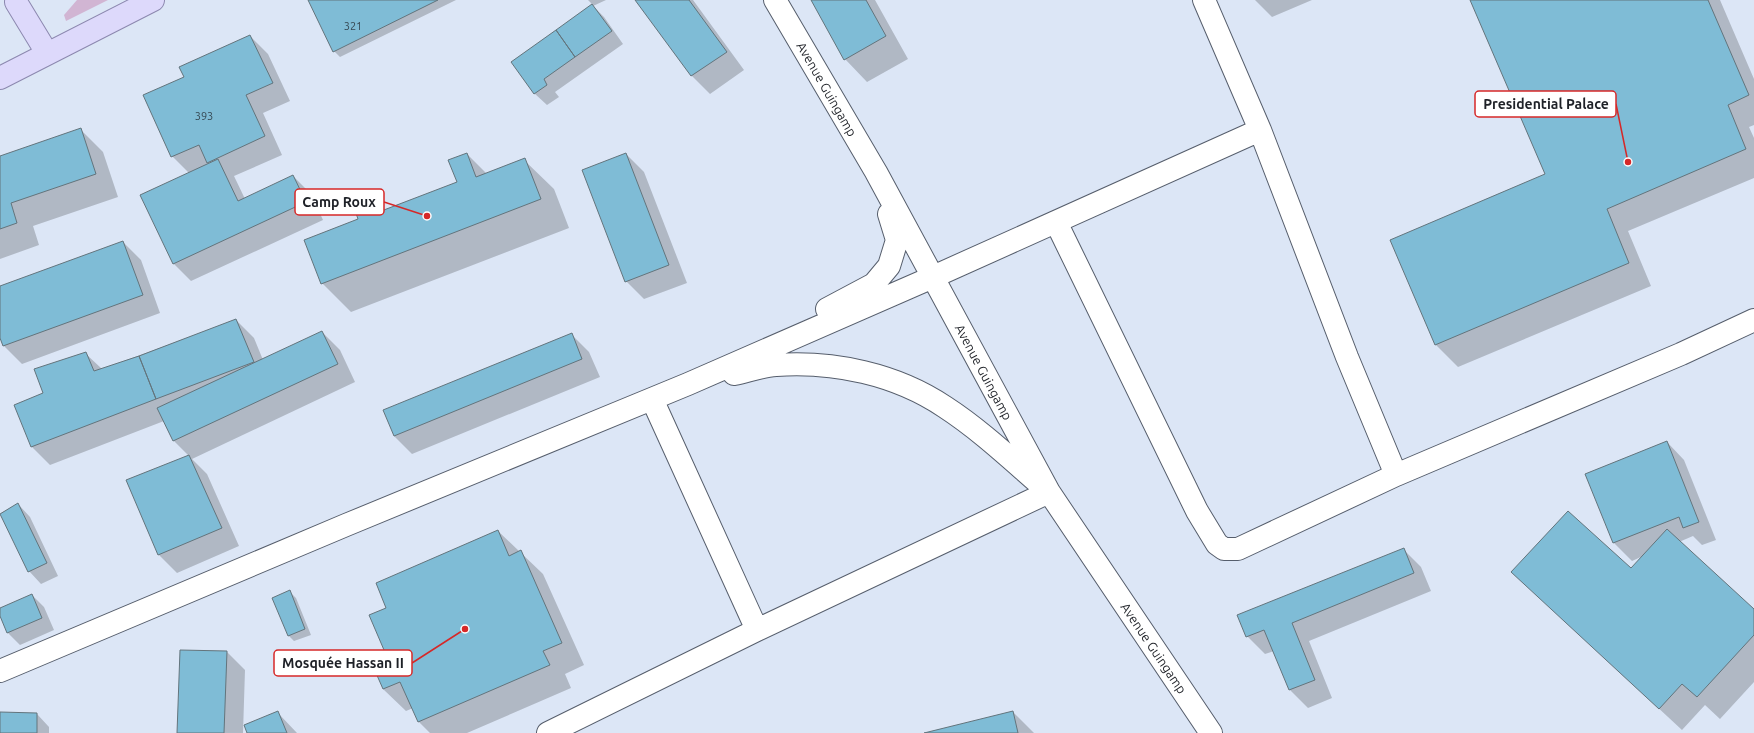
<svg xmlns="http://www.w3.org/2000/svg" width="1754" height="733" font-family="Ubuntu,sans-serif">
	<style>
		.green { fill: #d1b5d3 }
		.shadow { fill: #0003 }
		.building { fill: #7fbcd6; stroke: #63747c }
		.lines { fill: none; stroke-linecap: round; stroke-linejoin: round }
		.minor-casing { stroke: #565e6c; stroke-width: 24 }
		.major-casing { stroke: #8c88af; stroke-width: 24 }
		.minor { stroke: #fff; stroke-width: 22 }
		.major { stroke: #ddd9fb; stroke-width: 22 }
		.labels { text-anchor: middle; stroke-width: 3; stroke-linejoin: round; paint-order: stroke }
		.number-label { font-size: 11px; fill: #364853 }
		.street-label { font-size: 13px; fill: #1e2127; stroke: #fff }
		.leader { fill: none; stroke: #d62828; stroke-width: 1.5 }
		.callout-dot { fill: #d62828; stroke: #fff; stroke-width: 1.5 }
		.callout { fill: #fff; stroke: #d62828; stroke-width: 1.5 }
		.callout-label { font-size: 14px; text-anchor: middle; font-weight: bold; fill: #1e2127 }
	</style>
	<rect width="100%" height="100%" fill="#dce6f6"/>
	<!-- green -->
	<path class="green" d="M77,0H108L66,21L64,15Z"/>
	<!-- shadow -->
	<path class="shadow" d="M309,0H456L340,57L334,51Z
		M588,0H606L593,6L604,17L623,44L555,92L559,97L547,105L534,93L512,62L593,5Z
		M636,0H693L744,70L710,94L692,76Z
		M812,0H875L908,59L867,82L845,59Z
		M1255,0H1312L1272,17Z
		M1471,0H1720L1754,79V125L1749,127L1754,138V178L1628,231L1651,286L1458,367L1436,345L1546,175Z
		M250,36L268,54L290,101L263,113L282,155L234,176L245,199L293,176L311,194L323,220L191,281L173,263L189,173L172,156L185,77Z
		M80,129L103,152L118,197L33,226L39,245L0,259V157Z
		M467,154L487,174L524,160L554,189L569,228L351,312L322,283L360,219L369,197L384,211L458,183Z
		M626,154L644,172L687,283L644,299L626,281Z
		M123,242L141,260L160,313L22,364L4,346L0,335V287Z
		M236,320L254,338L263,360L322,332L340,350L355,382L192,459L207,474L239,546L177,573L159,555L127,481L189,456L174,441L164,421L50,465L32,447L16,405L44,394L86,354L102,369Z
		M571,334L589,352L600,377L412,454L394,436Z
		M1667,442L1684,460L1716,540L1702,545L1693,536L1679,542L1754,611V682L1720,719L1705,705L1682,730L1512,572L1631,570L1643,556L1632,561L1614,543L1586,474Z
		M18,504L30,517L58,576L41,584L29,571L1,513Z
		M498,531L543,574L584,665L565,674L571,688L467,733H430L419,722L413,708L406,711L383,689L389,658L387,608Z
		M1403,549L1421,567L1431,591L1309,641L1332,698L1308,708L1290,690L1274,651L1265,654L1247,636Z
		M290,592L296,598L311,635L294,641L288,635Z
		M32,595L44,607L54,630L20,645L8,633L0,609Z
		M227,652L245,670L243,733H179Z
		M1013,712L1034,733H929Z
		M0,713L37,714L49,727V733H0Z
		M278,713L297,733H248Z"/>
	<!-- building -->
	<path class="building" d="M308,0H438L333,52Z
		M635,0H689L727,52L691,76Z
		M811,0H866L886,36L844,60Z
		M1470,0H1708L1749,95L1728,105L1746,149L1607,209L1629,263L1435,345L1390,240L1545,174Z
		M592,4L612,31L575,57L556,30Z
		M556,30L575,57L544,79L547,85L534,94L511,62Z
		M250,35L273,83L246,95L265,136L207,163L199,145L171,157L143,95L184,77L179,67Z
		M81,128L96,174L11,203L17,223L0,229V156Z
		M467,153L476,177L525,158L541,199L321,284L304,240L358,219L352,202L369,195L376,213L457,182L448,160Z
		M626,153L669,265L625,282L582,170Z
		M218,159L238,201L293,175L306,202L173,264L140,195Z
		M123,241L143,295L3,346L0,338V286Z
		M236,319L254,362L156,399L139,356Z
		M322,331L338,364L173,441L157,408Z
		M572,333L582,359L394,436L383,410Z
		M86,352L94,371L139,356L156,399L31,447L14,405L43,393L34,369Z
		M1667,441L1699,522L1683,528L1679,517L1613,543L1585,474Z
		M189,455L222,528L158,555L126,480Z
		M18,503L47,563L28,572L0,514Z
		M1568,511L1631,568L1667,529L1754,609V635L1697,697L1682,684L1659,709L1511,572Z
		M498,530L509,556L521,550L562,643L543,651L550,665L418,722L400,682L383,689L372,664L387,657L369,615L386,608L376,583Z
		M1404,548L1414,573L1292,623L1315,680L1289,690L1264,630L1246,637L1237,615Z
		M290,590L305,629L288,636L272,598Z
		M32,594L42,618L7,633L0,616V608Z
		M180,650L227,651L224,733H177Z
		M278,711L287,733H247L244,725Z
		M1013,711L1018,733H924Z
		M0,712L37,713V733H0Z"/>
	<g class="lines">
		<defs>
			<path id="minor" d="M775,0L876,172L1049,492L1211,733
				M1204,0L1260,130L1347,357L1396,475L1681,354L1754,320
				M1056,222L1197,511L1217,544L1224,549H1238L1396,475
				M827,309L874,284L889,266L897,240L889,214
				M652,399L757,630
				M0,671L346,525L688,384L933,277L1260,130
				M548,733L757,630L1049,492C1015,463 982,431 945,407C896,374 834,361 776,365C762,366 748,371 734,374"/>
			<path id="major" d="M16,2L47,53
				M0,78L153,0"/>
		</defs>
		<!-- minor casing -->
		<use href="#minor" class="minor-casing"/>
		<!-- major casing -->
		<use href="#major" class="major-casing"/>
		<!-- minor -->
		<use href="#minor" class="minor"/>
		<!-- major -->
		<use href="#major" class="major"/>
	</g>
	<g class="labels">
		<!-- number labels -->
		<g class="number-label">
			<text x="353" y="30">321</text>
			<text x="204" y="120">393</text>
		</g>
		<!-- street labels -->
		<g class="street-label">
			<text transform="translate(827 89) rotate(60)" y="5">Avenue Guingamp</text>
			<text transform="translate(984 372) rotate(62)" y="5">Avenue Guingamp</text>
			<text transform="translate(1154 648) rotate(56)" y="5">Avenue Guingamp</text>
		</g>
	</g>
	<!-- callouts -->
	<path class="leader" d="M1628 162L1616 104M427 216L384 202M465 629L412 663"/>
	<g class="callout-dot">
		<circle cx="1628" cy="162" r="4"/>
		<circle cx="427" cy="216" r="4"/>
		<circle cx="465" cy="629" r="4"/>
	</g>
	<g class="callout">
		<rect x="1475" y="91" width="141" height="26" rx="4"/>
		<rect x="295" y="189" width="89" height="26" rx="4"/>
		<rect x="274" y="650" width="138" height="26" rx="4"/>
	</g>
	<g class="callout-label">
		<text x="1546" y="109">Presidential Palace</text>
		<text x="339" y="207">Camp Roux</text>
		<text x="343" y="668">Mosquée Hassan II</text>
	</g>
</svg>
